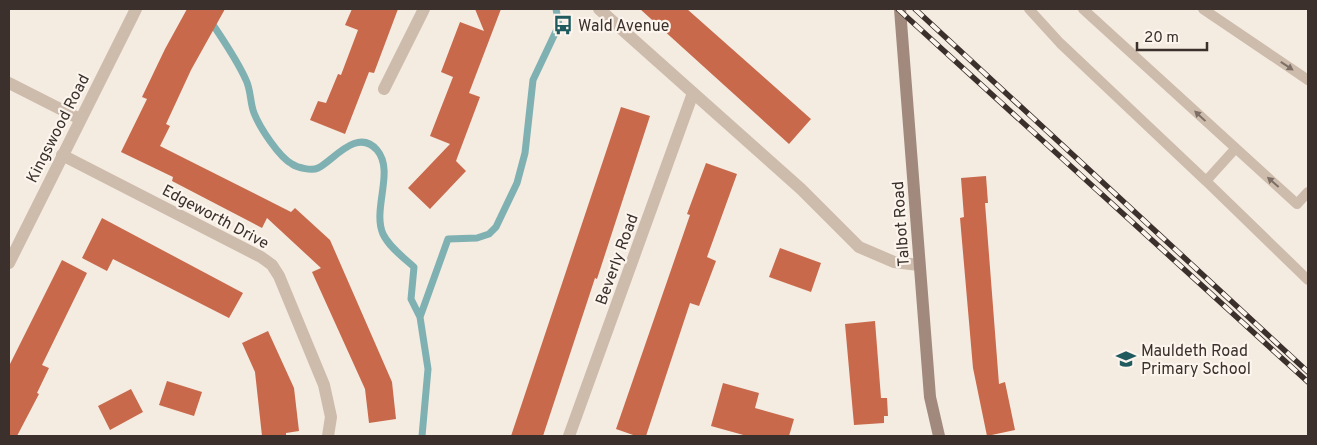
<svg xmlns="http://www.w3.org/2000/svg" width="1317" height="445" font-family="Overpass,sans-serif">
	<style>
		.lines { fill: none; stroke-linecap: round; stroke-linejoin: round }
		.stream { stroke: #7fb0b2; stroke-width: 7 }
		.building { fill: #c8694b }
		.lane { stroke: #cdbbac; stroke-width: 10 }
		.street { stroke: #cdbbac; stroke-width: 12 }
		.secondary { stroke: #a18a7d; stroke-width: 12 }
		.rail-casing { stroke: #3b302b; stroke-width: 5.5 }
		.rail { stroke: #fbf5ee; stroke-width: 4; stroke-dasharray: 11; stroke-linecap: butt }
		.oneway { fill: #7d6f65 }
		.labels { text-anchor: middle; stroke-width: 4.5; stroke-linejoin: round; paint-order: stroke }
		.poi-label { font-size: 16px; fill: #3b302b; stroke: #fbf5ee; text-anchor: start }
		.street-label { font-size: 16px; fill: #3b302b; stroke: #fbf5ee }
	</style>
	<rect width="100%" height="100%" fill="#f4ebe1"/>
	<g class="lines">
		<!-- stream -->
		<path class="stream" d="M203,9C217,32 235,55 246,80C251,90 250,103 254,113C260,128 279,157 292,164C298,168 312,171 318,168C333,161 357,127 377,150C395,171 372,209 383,234C389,247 404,258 414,267L411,299L420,317L428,369L422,436
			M420,317L448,239L477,238L489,234L496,227L517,183L525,153L533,80L559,25L556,9"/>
	</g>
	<!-- building -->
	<path class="building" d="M187,9H225L191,70L166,124L170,126L160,146L291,212L295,208L330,240L392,382L396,419L369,423L365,389L312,272L321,268L267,218L262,228L172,181L173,177L121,152L147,99L142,97L165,49Z
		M352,9H398L374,73L369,72L345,134L310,120L318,101L326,103L338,74L341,75L358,30L345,25Z
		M475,9H501L469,93L480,97L456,161L466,171L430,209L408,188L450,144L430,136L453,77L441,72L460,22L484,31Z
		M640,9H687L811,119L789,144Z
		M621,107L650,116L597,279L595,278L543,436H511Z
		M706,163L737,174L707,257L716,261L699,306L690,303L646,436H636L616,429L690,215L687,214Z
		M986,176L988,203H985L999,384L1005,382L1015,430L987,436L973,368L960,218L964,217L961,178Z
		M102,218L243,293L229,318L113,259L107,271L82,258Z
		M780,248L821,263L811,292L769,277Z
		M62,260L87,273L42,365L49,368L37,393L39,394L17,436H9V366Z
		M875,321L881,398H887L888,416H884V423L854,425L845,324Z
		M268,331L294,388L299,431L286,433V436H262L255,372L242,343Z
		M167,381L202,392L194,416L159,405Z
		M723,383L759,393L755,408L794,419L789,436H747L711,426Z
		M131,389L143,412L110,430L98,406Z"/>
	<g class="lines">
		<!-- lane -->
		<path class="lane" d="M1029,9L1060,43L1206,181
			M1083,9L1297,204L1308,192
			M1203,9L1308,80
			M1235,149L1206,181L1308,280"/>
		<!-- street -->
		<path class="street" d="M599,9L801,189L859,247L894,262L919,265
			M9,83L80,119
			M384,89L424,9
			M62,155L261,257L272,265L279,276L324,385L331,417L328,436
			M9,263L136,9
			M569,436L693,93"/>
		<!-- secondary -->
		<path class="secondary" d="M900,9L930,397L939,436"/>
		<defs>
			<path id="rail" d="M898,9L1308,382
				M915,9L1308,372"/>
		</defs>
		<!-- rail casing -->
		<use href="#rail" class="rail-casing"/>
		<!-- rail -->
		<use href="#rail" class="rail"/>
	</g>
	<!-- one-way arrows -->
	<defs><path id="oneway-solid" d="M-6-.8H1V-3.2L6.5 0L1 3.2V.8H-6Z" transform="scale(1.25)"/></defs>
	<g class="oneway">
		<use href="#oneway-solid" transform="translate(1287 66) rotate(34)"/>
		<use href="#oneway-solid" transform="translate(1200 116) rotate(-137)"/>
		<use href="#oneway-solid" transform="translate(1273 182) rotate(-139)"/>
	</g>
	<!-- icons -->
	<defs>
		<symbol id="bus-bare" viewBox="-9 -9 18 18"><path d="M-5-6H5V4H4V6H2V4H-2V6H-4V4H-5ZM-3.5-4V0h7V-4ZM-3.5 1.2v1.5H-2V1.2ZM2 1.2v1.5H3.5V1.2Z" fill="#1f5a5e" stroke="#fbf5ee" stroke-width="2.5" paint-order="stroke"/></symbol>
		<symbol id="school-bare" viewBox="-9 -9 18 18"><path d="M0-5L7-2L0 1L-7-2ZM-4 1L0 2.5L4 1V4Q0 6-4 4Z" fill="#1f5a5e" stroke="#fbf5ee" stroke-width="2.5" paint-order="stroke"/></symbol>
	</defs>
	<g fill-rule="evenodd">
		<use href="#bus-bare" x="549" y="11" width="28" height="28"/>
		<use href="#school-bare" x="1112" y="345" width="28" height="28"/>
	</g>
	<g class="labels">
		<!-- poi labels -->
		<g class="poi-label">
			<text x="578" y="31">Wald Avenue</text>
			<text x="1141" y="356">Mauldeth Road<tspan x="1141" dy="18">Primary School</tspan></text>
		</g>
		<!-- street labels -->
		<g class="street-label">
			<text transform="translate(57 128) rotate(-63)" y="6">Kingswood Road</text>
			<text transform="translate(216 216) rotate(28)" y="6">Edgeworth Drive</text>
			<text transform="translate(900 224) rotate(-94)" y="6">Talbot Road</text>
			<text transform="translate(616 259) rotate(-70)" y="6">Beverly Road</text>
		</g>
	</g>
	<!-- border -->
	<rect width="1317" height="445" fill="none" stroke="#3b302b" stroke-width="20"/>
	<!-- scale -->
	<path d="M1137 42v8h70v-8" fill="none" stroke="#3b302b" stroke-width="2.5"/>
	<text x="1144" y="42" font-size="15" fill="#3b302b" stroke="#fbf5ee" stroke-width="4" paint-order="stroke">20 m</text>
</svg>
